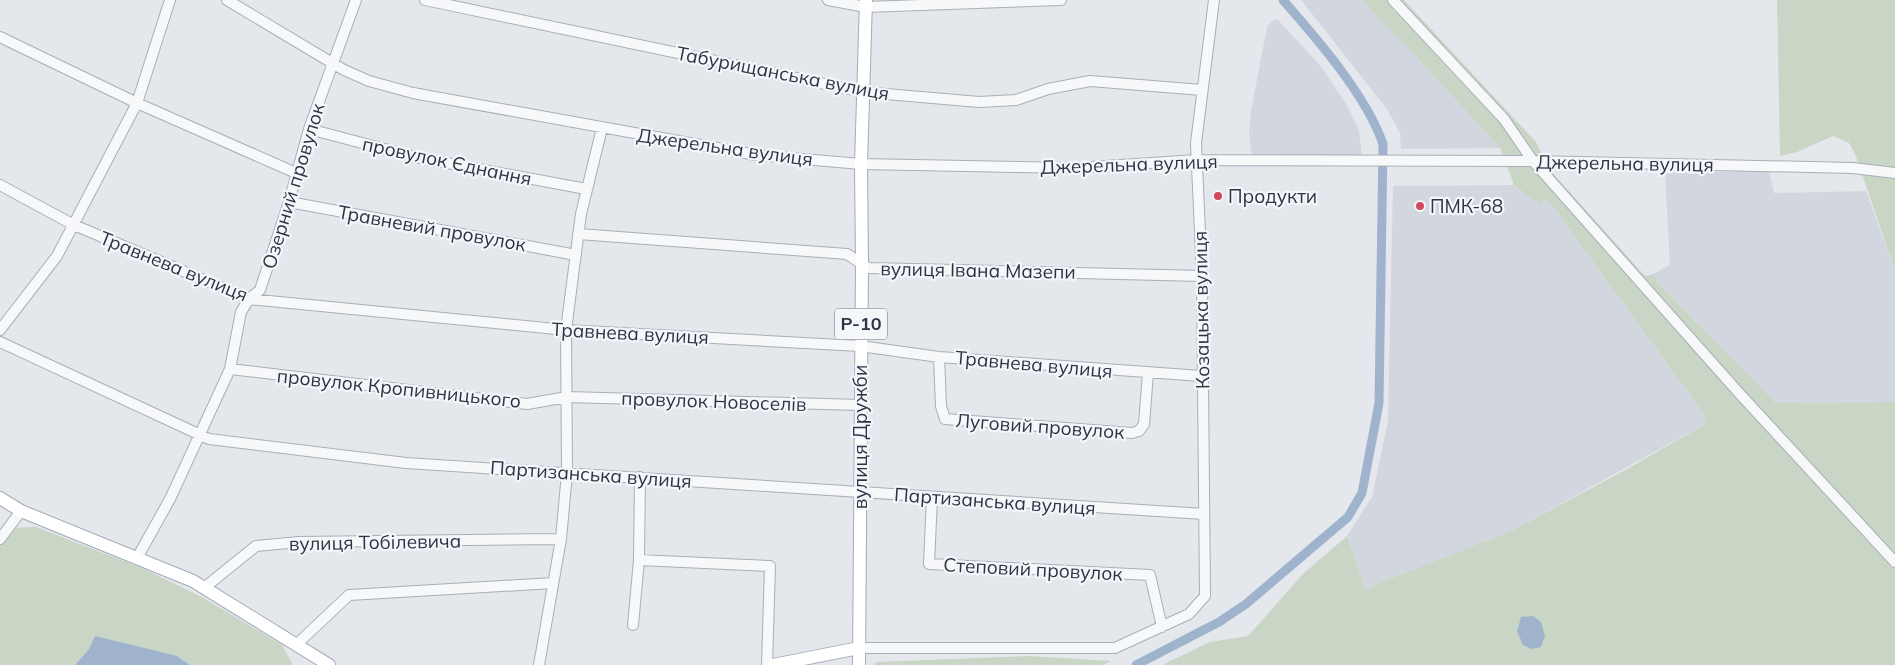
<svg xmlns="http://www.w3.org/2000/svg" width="1895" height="665" font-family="Mulish,sans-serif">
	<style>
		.built { fill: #d2d6de }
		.green { fill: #c9d6c5 }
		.water { fill: #9fb4cc }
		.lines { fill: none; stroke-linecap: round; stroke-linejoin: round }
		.canal { stroke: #9fb4cc; stroke-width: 9 }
		.minor-casing { stroke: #a9aeb7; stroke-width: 12 }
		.major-casing { stroke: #a3abb8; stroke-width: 14 }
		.minor { stroke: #f7f8fa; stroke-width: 10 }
		.major { stroke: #fff; stroke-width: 12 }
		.poi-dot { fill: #d1495b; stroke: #f4f6f9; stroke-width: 2 }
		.labels { text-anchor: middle; stroke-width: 4.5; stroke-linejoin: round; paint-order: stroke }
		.shield { fill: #f4f6f9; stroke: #676e7b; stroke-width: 1 }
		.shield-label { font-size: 18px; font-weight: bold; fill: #2b3445 }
		.street-label { font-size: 19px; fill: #2b3445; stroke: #f4f6f9 }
		.poi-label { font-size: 19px; fill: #2b3445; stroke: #f4f6f9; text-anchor: start }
	</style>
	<rect width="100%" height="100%" fill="#e4e7ec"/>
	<!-- built -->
	<path class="built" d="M1301,0H1361L1413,53L1500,148L1401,149L1400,133L1387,109Z
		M1277,19L1320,65L1346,104L1359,130L1362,157L1252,156L1249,134L1251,111L1267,27L1272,21Z
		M1769,171L1774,193L1866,191L1895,271V402L1776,403L1658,283L1653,274L1670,265L1665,173Z
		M1514,185L1539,203L1544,200L1551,204L1706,417L1705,424L1511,531L1379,583L1366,590L1347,536L1372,497L1388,421L1393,186Z"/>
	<!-- green -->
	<path class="green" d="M1361,0H1404L1536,142L1550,170L1645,276L1653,274L1658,283L1776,403L1895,402V665H1162L1210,642L1248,636L1303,574L1347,536L1366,590L1379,583L1511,531L1629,468L1705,424L1706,417L1551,204L1544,200L1539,204L1514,185L1500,148L1413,53Z
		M1777,0H1895V271L1856,156L1849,143L1833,136L1797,152L1780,156Z
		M36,527L142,568L200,596L282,645L293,665H190L177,656L89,649L75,665H0V546L15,528Z
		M1028,656L1111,661L1103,665H874L876,662Z"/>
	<!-- water -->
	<path class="water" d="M1533,616L1541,622L1545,636L1541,647L1532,649L1523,645L1517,631L1521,617Z
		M95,636L177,656L190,665H75L89,649Z"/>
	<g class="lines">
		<!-- canal -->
		<path class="canal" d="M1136,665L1219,622L1246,604L1348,517L1362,493L1379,403L1383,144C1366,95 1318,40 1283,0"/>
		<defs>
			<path id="minor" d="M227,0L344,70L369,81L413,93L756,155L861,164L1076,168L1197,160L1533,161L1853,168L1895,173
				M425,0L863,92L979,102L1016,100L1048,89L1090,81L1202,90
				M828,0L866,7L1061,0
				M1393,0L1504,119L1533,161L1739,393L1895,562
				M0,37L137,103L296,173
				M309,129L415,157L586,189
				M0,185L74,225L249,299L566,330L860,346L939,357L1201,376
				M289,202L576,255
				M578,234L847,254L868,268L1202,276
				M0,330L57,256L137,103L170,0
				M0,342L209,439L406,463L1204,514
				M939,357L941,406L945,419L1132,433L1139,431L1144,424L1148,373
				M230,369L527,404L567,397L860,405
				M640,477L639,560L770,566L767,665
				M932,498L929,564L1150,575L1162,627
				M0,539L21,511
				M137,558L170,499L230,369L241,312L249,299L260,290L289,202L309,129L356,0
				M204,588L256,546L299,542L561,539
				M633,625L639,560
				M296,645L349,595L553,583
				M859,648H1115L1189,614L1205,596L1202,276L1196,143L1214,0
				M539,665L561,539L567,473L566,330L581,214L602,128"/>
			<path id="major" d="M0,498L21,511L193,581L329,665
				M773,665L859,648
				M859,665L862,264L861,164L866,0"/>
		</defs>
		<!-- minor casing -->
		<use href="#minor" class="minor-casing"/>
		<!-- major casing -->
		<use href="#major" class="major-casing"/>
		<!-- minor -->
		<use href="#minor" class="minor"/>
		<!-- major -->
		<use href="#major" class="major"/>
	</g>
	<!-- markers -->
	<g class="poi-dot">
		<circle cx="1218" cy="196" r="5"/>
		<circle cx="1420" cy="206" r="5"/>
	</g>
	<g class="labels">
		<!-- shield labels -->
		<rect class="shield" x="835" y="308.5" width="52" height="31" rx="4"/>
		<g class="shield-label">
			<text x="861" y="330">Р-10</text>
		</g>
		<!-- street labels -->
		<g class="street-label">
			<text transform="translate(783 73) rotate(11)" y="7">Табурищанська вулиця</text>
			<text transform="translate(725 147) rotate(8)" y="7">Джерельна вулиця</text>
			<text transform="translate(447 161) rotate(12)" y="7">провулок Єднання</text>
			<text transform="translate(1625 163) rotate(1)" y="7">Джерельна вулиця</text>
			<text transform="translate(1129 164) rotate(-2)" y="7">Джерельна вулиця</text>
			<text transform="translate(293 186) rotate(-73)" y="7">Озерний провулок</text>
			<text transform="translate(432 228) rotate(10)" y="7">Травневий провулок</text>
			<text transform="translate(174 266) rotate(22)" y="7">Травнева вулиця</text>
			<text transform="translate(978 270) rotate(1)" y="7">вулиця Івана Мазепи</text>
			<text transform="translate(1201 310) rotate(-91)" y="7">Козацька вулиця</text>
			<text transform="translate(630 333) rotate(3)" y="7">Травнева вулиця</text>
			<text transform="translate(1034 364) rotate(5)" y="7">Травнева вулиця</text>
			<text transform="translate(399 388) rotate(6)" y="7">провулок Кропивницького</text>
			<text transform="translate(714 401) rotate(2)" y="7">провулок Новоселів</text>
			<text transform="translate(1040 426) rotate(4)" y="7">Луговий провулок</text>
			<text transform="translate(860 437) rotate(-90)" y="7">вулиця Дружби</text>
			<text transform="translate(591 474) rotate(4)" y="7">Партизанська вулиця</text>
			<text transform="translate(995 501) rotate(4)" y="7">Партизанська вулиця</text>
			<text transform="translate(375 542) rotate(-1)" y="7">вулиця Тобілевича</text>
			<text transform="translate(1033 569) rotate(3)" y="7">Степовий провулок</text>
		</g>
		<!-- poi labels -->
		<g class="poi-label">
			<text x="1228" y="203">Продукти</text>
			<text x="1430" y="213">ПМК-68</text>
		</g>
	</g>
</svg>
